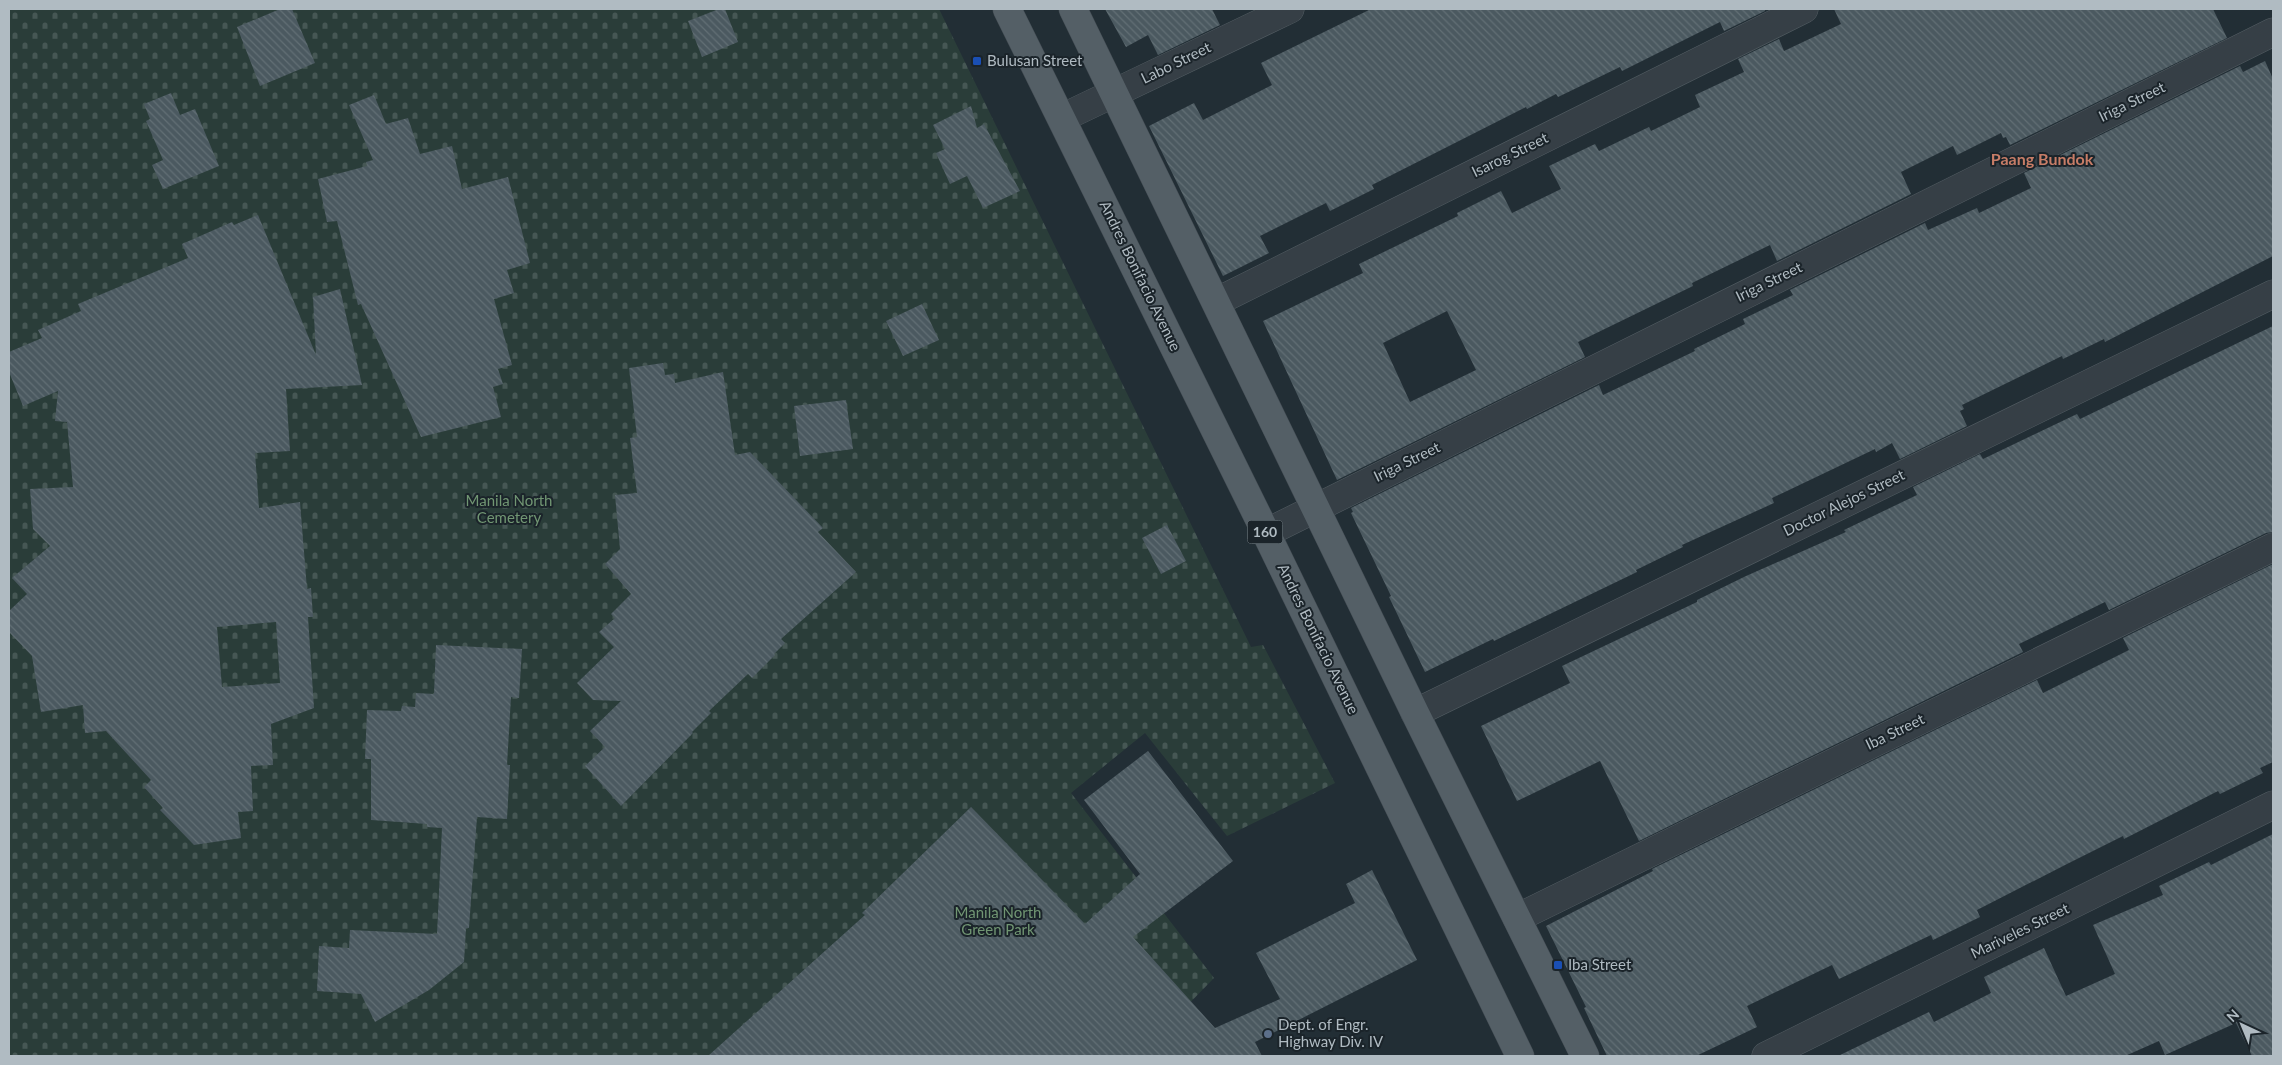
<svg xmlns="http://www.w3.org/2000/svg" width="2282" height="1065" font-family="Lato,sans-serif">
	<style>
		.cemetery { fill: url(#cemetery-stones) }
		.building { fill: url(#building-back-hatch); fill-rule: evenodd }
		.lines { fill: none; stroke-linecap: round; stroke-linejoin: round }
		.minor-casing { stroke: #535d63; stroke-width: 29 }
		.primary-casing { stroke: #424b52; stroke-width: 29 }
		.minor { stroke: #363f46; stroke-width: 28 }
		.primary { stroke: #545f66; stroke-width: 28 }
		.transit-dot { fill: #1a4fb4; stroke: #1b242a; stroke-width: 2 }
		.service-dot { fill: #5c6f8a; stroke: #1b242a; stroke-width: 2 }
		.labels { text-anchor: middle; stroke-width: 4; stroke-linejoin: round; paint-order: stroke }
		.shield { fill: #1b242a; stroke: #838e94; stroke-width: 1 }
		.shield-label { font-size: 14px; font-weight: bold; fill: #b0bbc2 }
		.poi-label { font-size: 15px; fill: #b0bbc2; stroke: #1b242a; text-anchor: start }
		.street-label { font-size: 15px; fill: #b0bbc2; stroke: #1b242a }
		.park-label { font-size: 15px; fill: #719673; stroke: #1b242a }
		.neighbourhood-label { font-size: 16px; font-weight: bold; fill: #c77d67; stroke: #1b242a }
	</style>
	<defs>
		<pattern id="cemetery-stones" width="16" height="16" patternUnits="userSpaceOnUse" patternTransform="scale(1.25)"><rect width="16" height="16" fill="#2a3d39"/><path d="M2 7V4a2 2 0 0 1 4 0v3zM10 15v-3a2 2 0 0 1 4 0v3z" fill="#465754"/></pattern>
		<pattern id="building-back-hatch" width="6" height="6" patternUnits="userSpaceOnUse" patternTransform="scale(1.25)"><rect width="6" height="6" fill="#4b5960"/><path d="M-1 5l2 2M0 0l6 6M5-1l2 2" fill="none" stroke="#626f75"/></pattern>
	</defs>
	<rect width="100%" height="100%" fill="#222e35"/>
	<!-- cemetery -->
	<path class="cemetery" d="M9,9H939L1251,647L1263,645L1335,783L1227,836L1145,733L1071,793L1214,978L1138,1056H9Z"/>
	<!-- building -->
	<path class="building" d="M280,9H292L315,63L260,86L237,27Z
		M719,9H725L738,42L702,57L688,21Z
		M1105,9H1212L1220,25L1158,55L1148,35L1126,47Z
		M1371,9H1764L1765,11L1724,31L1720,22L1622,71L1620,67L1558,97L1556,94L1527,109L1526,107L1372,185L1374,189L1330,211L1326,203L1260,236L1269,253L1223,276L1149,126L1194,103L1203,120L1272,85L1261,63Z
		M1834,9H2213L2227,38L2010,145L2006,137L2003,138L2001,133L1957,155L1953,146L1901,172L1911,194L1777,261L1770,245L1692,283L1693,286L1578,342L1585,357L1337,480L1263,321L1363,273L1359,264L1458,216L1457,213L1501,191L1512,213L1561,189L1549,166L1595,144L1599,151L1649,127L1651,131L1700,107L1695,95L1744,72L1738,59L1779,39L1784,51L1841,24ZM1447,311L1476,370L1410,402L1383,343Z
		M2265,61L2273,79V256L2105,342L2104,339L2063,359L2062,356L1962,405L1964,409L1960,411L1967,426L1900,459L1892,443L1876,452L1875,449L1772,498L1774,503L1682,545L1683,547L1636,570L1637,572L1494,641L1493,639L1425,672L1389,597L1391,596L1351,513L1353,512L1351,508L1599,385L1603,395L1695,351L1694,349L1745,324L1743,319L1793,295L1790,290L1925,223L1928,230L1977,208L1979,213L2031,188L2024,173L2240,66L2243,72Z
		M171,93L180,115L195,109L219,166L163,189L152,165L163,160L146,121L150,119L144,104Z
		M374,95L386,124L408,118L420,154L452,146L462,189L508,177L530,263L507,270L514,293L494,299L512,365L498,369L503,384L493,387L501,417L421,437L361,304L358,305L337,221L327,222L318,179L367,166L366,162L373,160L349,105Z
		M971,106L977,128L984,124L1020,191L983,208L967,176L950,184L936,153L945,149L933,125Z
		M258,215L316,355L313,297L340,289L362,385L286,389L290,451L255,453L259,508L300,502L307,589L311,588L313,617H308L314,708L271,724L273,765L251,766L253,811L238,812L241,838L194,845L160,810L163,808L144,787L151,780L106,731L85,733L83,705L41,712L32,656L9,632V611L27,594L12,578L50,546L33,529L30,489L73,487L67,422L55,421L58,391L23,406L9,372V352L42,338L38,330L81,311L78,304L188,258L182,244L232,222L234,225ZM276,622L280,683L222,687L217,627Z
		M922,304L939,340L903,356L886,321Z
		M2273,326V532L2266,533L2109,610L2105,602L2019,644L2023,652L1639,841L1600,761L1517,801L1481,726L1570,683L1562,666L1697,602V600L1746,576L1846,532L1844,530L1917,495L1913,487L1980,454L1983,459L2077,414L2080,419Z
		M663,363L665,375L674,374L675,383L723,372L735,455L750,452L823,528L818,532L856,572L781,639L785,643L774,654L775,655L752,678L748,674L709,711L711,713L692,732L693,733L621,806L585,766L605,747L590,731L621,701L593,700L577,683L614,647L599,632L615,618L611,614L631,594L605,564L620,549L615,495L637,493L630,438L637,437L629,368Z
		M846,400L853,449L800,456L794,406Z
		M1167,525L1186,561L1161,574L1142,538Z
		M2273,564V762L2260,768L2263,773L2220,794L2218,791L2124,839L2123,836L2067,864L1977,910L1980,917L1933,940L1931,935L1839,979L1832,965L1747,1006L1757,1027L1696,1056H1607L1584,1008L1586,1007L1546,926L1653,871L1652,869L2037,680L2043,693L2129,650L2123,638Z
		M436,645L522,649L519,698L511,697L507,765H510L507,819L477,817L469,928H466L464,962L429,990L375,1022L361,994L317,991L319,946L349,948L350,930L437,934L442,828L427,827V824L371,820V759H365L367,710L401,711L402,706L415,707L416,693L434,694Z
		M1148,751L1233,861L1133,937L1215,1028L1280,999L1256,953L1355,903L1346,884L1372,870L1417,960L1255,1042L1262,1056H708L865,915L862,913L971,807L1085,924L1140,874L1084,800Z
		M2273,834V1056H2252L2236,1023L2165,1055L2159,1041L2125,1056H1838L1929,1012L1934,1022L1991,993L1984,977L2044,948L2066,996L2115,974L2093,925L2163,895L2159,886L2209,862L2211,865Z"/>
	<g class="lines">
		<defs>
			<path id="minor" d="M1062,118L1290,9
				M1216,302L1804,9
				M1266,533L2273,32
				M1415,713L2273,294
				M1517,918L2273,547
				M1766,1056L2273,805"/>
			<path id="primary" d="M1007,9L1266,533L1520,1056
				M1073,9L1415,713L1585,1056"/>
		</defs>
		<!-- minor casing -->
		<use href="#minor" class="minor-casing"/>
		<!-- primary casing -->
		<use href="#primary" class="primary-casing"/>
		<!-- minor -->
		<use href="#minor" class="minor"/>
		<!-- primary -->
		<use href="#primary" class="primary"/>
	</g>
	<!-- markers -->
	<g class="transit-dot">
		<rect x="972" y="56" width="10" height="10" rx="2.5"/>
		<rect x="1553" y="960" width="10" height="10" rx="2.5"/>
	</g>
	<circle class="service-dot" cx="1268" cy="1034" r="5"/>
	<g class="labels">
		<!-- shield labels -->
		<rect class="shield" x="1247.5" y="520.5" width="35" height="23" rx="4"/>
		<g class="shield-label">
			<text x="1265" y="537">160</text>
		</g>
		<!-- poi labels -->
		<g class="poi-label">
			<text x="987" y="66">Bulusan Street</text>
			<text x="1568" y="970">Iba Street</text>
			<text x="1278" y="1030">Dept. of Engr.<tspan x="1278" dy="17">Highway Div. IV</tspan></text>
		</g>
		<!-- street labels -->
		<g class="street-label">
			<text transform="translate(1176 63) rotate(-26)" y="5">Labo Street</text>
			<text transform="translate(2132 102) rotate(-26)" y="5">Iriga Street</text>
			<text transform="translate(1510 155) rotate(-26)" y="5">Isarog Street</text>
			<text transform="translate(1140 276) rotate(64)" y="5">Andres Bonifacio Avenue</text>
			<text transform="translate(1769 282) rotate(-26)" y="5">Iriga Street</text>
			<text transform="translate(1407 462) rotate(-26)" y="5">Iriga Street</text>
			<text transform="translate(1844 503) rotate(-26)" y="5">Doctor Alejos Street</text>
			<text transform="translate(1318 639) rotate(64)" y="5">Andres Bonifacio Avenue</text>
			<text transform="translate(1895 732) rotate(-26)" y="5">Iba Street</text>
			<text transform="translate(2020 931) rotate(-26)" y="5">Mariveles Street</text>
		</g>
		<!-- park labels -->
		<g class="park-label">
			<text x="509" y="506">Manila North<tspan x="509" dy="17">Cemetery</tspan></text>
			<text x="998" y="918">Manila North<tspan x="998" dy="17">Green Park</tspan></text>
		</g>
		<!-- neighbourhood labels -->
		<g class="neighbourhood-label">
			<text x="2042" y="165">Paang Bundok</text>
		</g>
	</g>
	<!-- border -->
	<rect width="2282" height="1065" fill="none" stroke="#b0bbc2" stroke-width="20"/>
	<!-- north arrow -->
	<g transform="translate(2242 1025) rotate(316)" stroke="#1b242a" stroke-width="4" paint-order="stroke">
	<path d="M0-4L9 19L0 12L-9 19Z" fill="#b0bbc2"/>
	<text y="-8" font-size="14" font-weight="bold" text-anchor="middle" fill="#b0bbc2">N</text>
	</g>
</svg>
